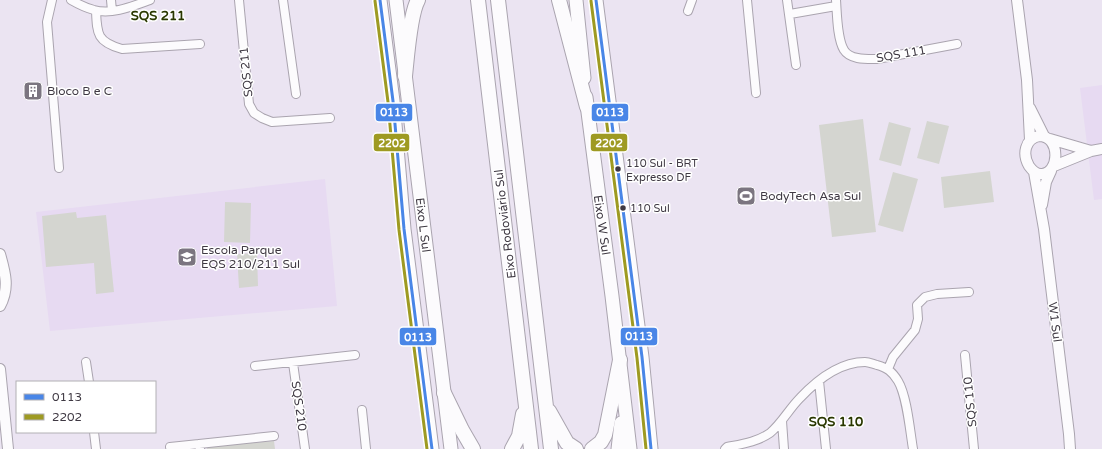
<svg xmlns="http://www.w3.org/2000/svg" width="1102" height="449" font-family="'Varela Round',sans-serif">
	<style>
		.built { fill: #e7daf2 }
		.green { fill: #d4d5d0 }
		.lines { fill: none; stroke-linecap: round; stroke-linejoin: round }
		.minor-casing { stroke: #aaa4af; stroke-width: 10 }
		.tertiary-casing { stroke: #aaa4af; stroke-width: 12 }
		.primary-casing { stroke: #aaa4af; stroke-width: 15 }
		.trunk-casing { stroke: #aaa4af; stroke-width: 16 }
		.minor { stroke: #fcfbfd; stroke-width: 8 }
		.tertiary { stroke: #fcfbfd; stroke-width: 10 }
		.primary { stroke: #fcfbfd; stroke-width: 13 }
		.trunk { stroke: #fcfbfd; stroke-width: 14 }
		.bus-1-casing { stroke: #fff; stroke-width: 6 }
		.bus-2-casing { stroke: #fff; stroke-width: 6 }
		.bus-1 { stroke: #4986e7; stroke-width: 3 }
		.bus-2 { stroke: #9e9a22; stroke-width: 3 }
		.bus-dot { fill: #3f3943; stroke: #fff; stroke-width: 1.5 }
		.labels { text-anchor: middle; stroke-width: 3; stroke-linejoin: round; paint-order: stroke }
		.bus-label { font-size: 11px; fill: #3f3943; stroke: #fff; text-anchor: start }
		.street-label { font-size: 12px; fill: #3f3943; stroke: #fff }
		.poi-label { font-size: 12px; fill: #3f3943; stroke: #fff; text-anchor: start }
		.neighbourhood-label { font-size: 13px; font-weight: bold; fill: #2a3800; stroke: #fff }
		.line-badge { stroke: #fff; stroke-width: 1.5 }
		.badge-label { font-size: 11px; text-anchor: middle; font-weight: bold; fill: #fff }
	</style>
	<rect width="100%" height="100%" fill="#ebe4f2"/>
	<!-- built -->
	<path class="built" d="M1102,85V199L1094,200L1080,88Z
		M325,179L337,306L50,331L36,212Z"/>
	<!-- green -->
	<path class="green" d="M863,119L876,232L832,237L819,125Z
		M927,121L949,126L939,164L917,158Z
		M889,122L911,128L901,166L879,160Z
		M990,171L994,202L944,208L941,177Z
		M893,172L918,179L903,232L878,225Z
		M225,202L251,203L250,243L224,242Z
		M76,212L77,218L106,215L114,292L96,294L94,263L46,267L42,216Z
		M257,253L258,286L239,288L237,254Z
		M274,441L275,449H207V447Z"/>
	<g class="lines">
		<defs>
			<path id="minor" d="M52,0L47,22L59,168
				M71,0C78,4 86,8 94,10C112,15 133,6 150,0
				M111,0L112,11
				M239,0L249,104L254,113L262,118L272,122L330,118
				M283,0L296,94
				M747,0L756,93
				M787,0L796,65
				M836,0C837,13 837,39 844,50C850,60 867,59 877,59L957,44
				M96,11C97,34 97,42 122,49L200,44
				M688,11L692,0
				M790,14L836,6
				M965,355L974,449
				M86,362L89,382
				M293,363L305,449
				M255,366L355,355
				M888,369L893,357L915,330L918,319L917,305L925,297L937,294L969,292
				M819,381L826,449
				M362,410L366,449
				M782,421L784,449
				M94,432L96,449
				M170,447L199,444
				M200,449L199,444L274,436
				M725,449L727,447C742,444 757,442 770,433C782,423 789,409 800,398C816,381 840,362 865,362C869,362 873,364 877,365C887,368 892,371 898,381C907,396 910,431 913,449"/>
			<path id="tertiary" d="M1017,0L1027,80L1030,140
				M1030,108L1044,136
				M1039,136C1062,136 1059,175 1041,174C1035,174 1032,170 1029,166C1022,154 1025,139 1039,136Z
				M1050,139L1091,151
				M1054,166L1091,151L1102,149
				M1034,172L1044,229L1069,434L1070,449
				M1042,205L1046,182L1051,171
				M0,254C5,272 10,288 0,306
				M0,369L8,449"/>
			<path id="primary" d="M380,0L393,101L404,229L432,449
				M396,0L451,449
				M576,0L584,78
				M596,0L642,357L651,449
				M586,97L612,296L630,449
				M618,449L621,423"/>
			<path id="trunk" d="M478,0L531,449
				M498,0L551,449
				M559,0L587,107
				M405,76C407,58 410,14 418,0
				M444,393L462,430L473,449
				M549,411L567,443L576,449
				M512,449L519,436L523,414
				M592,449L601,442L605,435L620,360"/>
		</defs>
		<!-- minor casing -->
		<use href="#minor" class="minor-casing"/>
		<!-- tertiary casing -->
		<use href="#tertiary" class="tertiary-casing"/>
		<!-- primary casing -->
		<use href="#primary" class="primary-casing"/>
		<!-- trunk casing -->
		<use href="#trunk" class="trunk-casing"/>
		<!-- minor -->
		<use href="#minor" class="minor"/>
		<!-- tertiary -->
		<use href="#tertiary" class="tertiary"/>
		<!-- primary -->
		<use href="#primary" class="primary"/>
		<!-- trunk -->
		<use href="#trunk" class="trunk"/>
		<defs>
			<path id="bus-1" d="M380,0L393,101L404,229L432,449
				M596,0L642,357L651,449"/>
			<path id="bus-2" d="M375,1L388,102L399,230L427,449
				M591,1L637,358L646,449"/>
		</defs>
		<!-- bus-1 casing -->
		<use href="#bus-1" class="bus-1-casing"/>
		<!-- bus-2 casing -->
		<use href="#bus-2" class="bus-2-casing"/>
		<!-- bus-1 -->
		<use href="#bus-1" class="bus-1"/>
		<!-- bus-2 -->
		<use href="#bus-2" class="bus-2"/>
	</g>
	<!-- icons -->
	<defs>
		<symbol id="building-square" viewBox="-11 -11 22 22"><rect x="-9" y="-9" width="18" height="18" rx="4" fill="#7b7580" stroke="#fff"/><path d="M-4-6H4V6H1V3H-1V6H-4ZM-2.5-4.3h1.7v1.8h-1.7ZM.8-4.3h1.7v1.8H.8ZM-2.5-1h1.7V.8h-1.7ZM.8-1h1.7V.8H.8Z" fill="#fff"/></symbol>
		<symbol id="stadium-square" viewBox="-11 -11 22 22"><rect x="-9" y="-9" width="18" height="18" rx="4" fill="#7b7580" stroke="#fff"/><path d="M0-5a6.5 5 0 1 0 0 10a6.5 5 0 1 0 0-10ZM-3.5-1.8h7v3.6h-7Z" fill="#fff"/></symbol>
		<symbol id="school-square" viewBox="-11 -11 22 22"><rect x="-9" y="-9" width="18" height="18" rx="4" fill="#7b7580" stroke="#fff"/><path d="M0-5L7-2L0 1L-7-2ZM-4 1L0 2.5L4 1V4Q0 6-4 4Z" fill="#fff"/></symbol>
	</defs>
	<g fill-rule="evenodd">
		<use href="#building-square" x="22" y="80" width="22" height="22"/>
		<use href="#stadium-square" x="735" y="185" width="22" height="22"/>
		<use href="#school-square" x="176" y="246" width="22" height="22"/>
	</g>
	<!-- markers -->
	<g class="bus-dot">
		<circle cx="618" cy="169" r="3.5"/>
		<circle cx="623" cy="208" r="3.5"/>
	</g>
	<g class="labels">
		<!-- bus labels -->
		<g class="bus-label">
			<text x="626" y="167">110 Sul - BRT<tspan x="626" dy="14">Expresso DF</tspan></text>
			<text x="630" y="212">110 Sul</text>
		</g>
		<!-- street labels -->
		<g class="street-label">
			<text transform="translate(901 54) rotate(-10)" y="4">SQS 111</text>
			<text transform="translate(246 72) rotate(-96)" y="4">SQS 211</text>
			<text transform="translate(505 224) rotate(-97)" y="4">Eixo Rodoviário Sul</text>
			<text transform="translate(423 225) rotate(83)" y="4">Eixo L Sul</text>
			<text transform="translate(602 225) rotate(82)" y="4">Eixo W Sul</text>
			<text transform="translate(1055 322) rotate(83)" y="4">W1 Sul</text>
			<text transform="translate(970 402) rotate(-96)" y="4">SQS 110</text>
			<text transform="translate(299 406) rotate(82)" y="4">SQS 210</text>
		</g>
		<!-- poi labels -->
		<g class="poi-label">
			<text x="47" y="95">Bloco B e C</text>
			<text x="760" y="200">BodyTech Asa Sul</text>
			<text x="201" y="254">Escola Parque<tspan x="201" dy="14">EQS 210/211 Sul</tspan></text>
		</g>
		<!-- neighbourhood labels -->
		<g class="neighbourhood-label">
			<text x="158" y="20">SQS 211</text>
			<text x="836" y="426">SQS 110</text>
		</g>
	</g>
	<g class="line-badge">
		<rect x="375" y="103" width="38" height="19" rx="4" fill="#4986e7"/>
		<rect x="591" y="103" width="38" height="19" rx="4" fill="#4986e7"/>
		<rect x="590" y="133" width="38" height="19" rx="4" fill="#9e9a22"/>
		<rect x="373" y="133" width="37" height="19" rx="4" fill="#9e9a22"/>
		<rect x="620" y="327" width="38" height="19" rx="4" fill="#4986e7"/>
		<rect x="399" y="327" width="38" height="19" rx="4" fill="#4986e7"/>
	</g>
	<g class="badge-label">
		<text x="394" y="116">0113</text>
		<text x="610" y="116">0113</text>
		<text x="609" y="147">2202</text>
		<text x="392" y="147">2202</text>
		<text x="639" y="340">0113</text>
		<text x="418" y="341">0113</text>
	</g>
	<!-- legend -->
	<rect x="16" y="381" width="140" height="52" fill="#ffffff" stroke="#b2b0b4"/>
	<rect x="24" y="394" width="20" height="6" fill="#4986e7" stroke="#b2b0b4"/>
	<text x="52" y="401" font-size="12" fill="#3f3943">0113</text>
	<rect x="24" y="414" width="20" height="6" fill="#9e9a22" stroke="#b2b0b4"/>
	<text x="52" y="421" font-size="12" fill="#3f3943">2202</text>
</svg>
